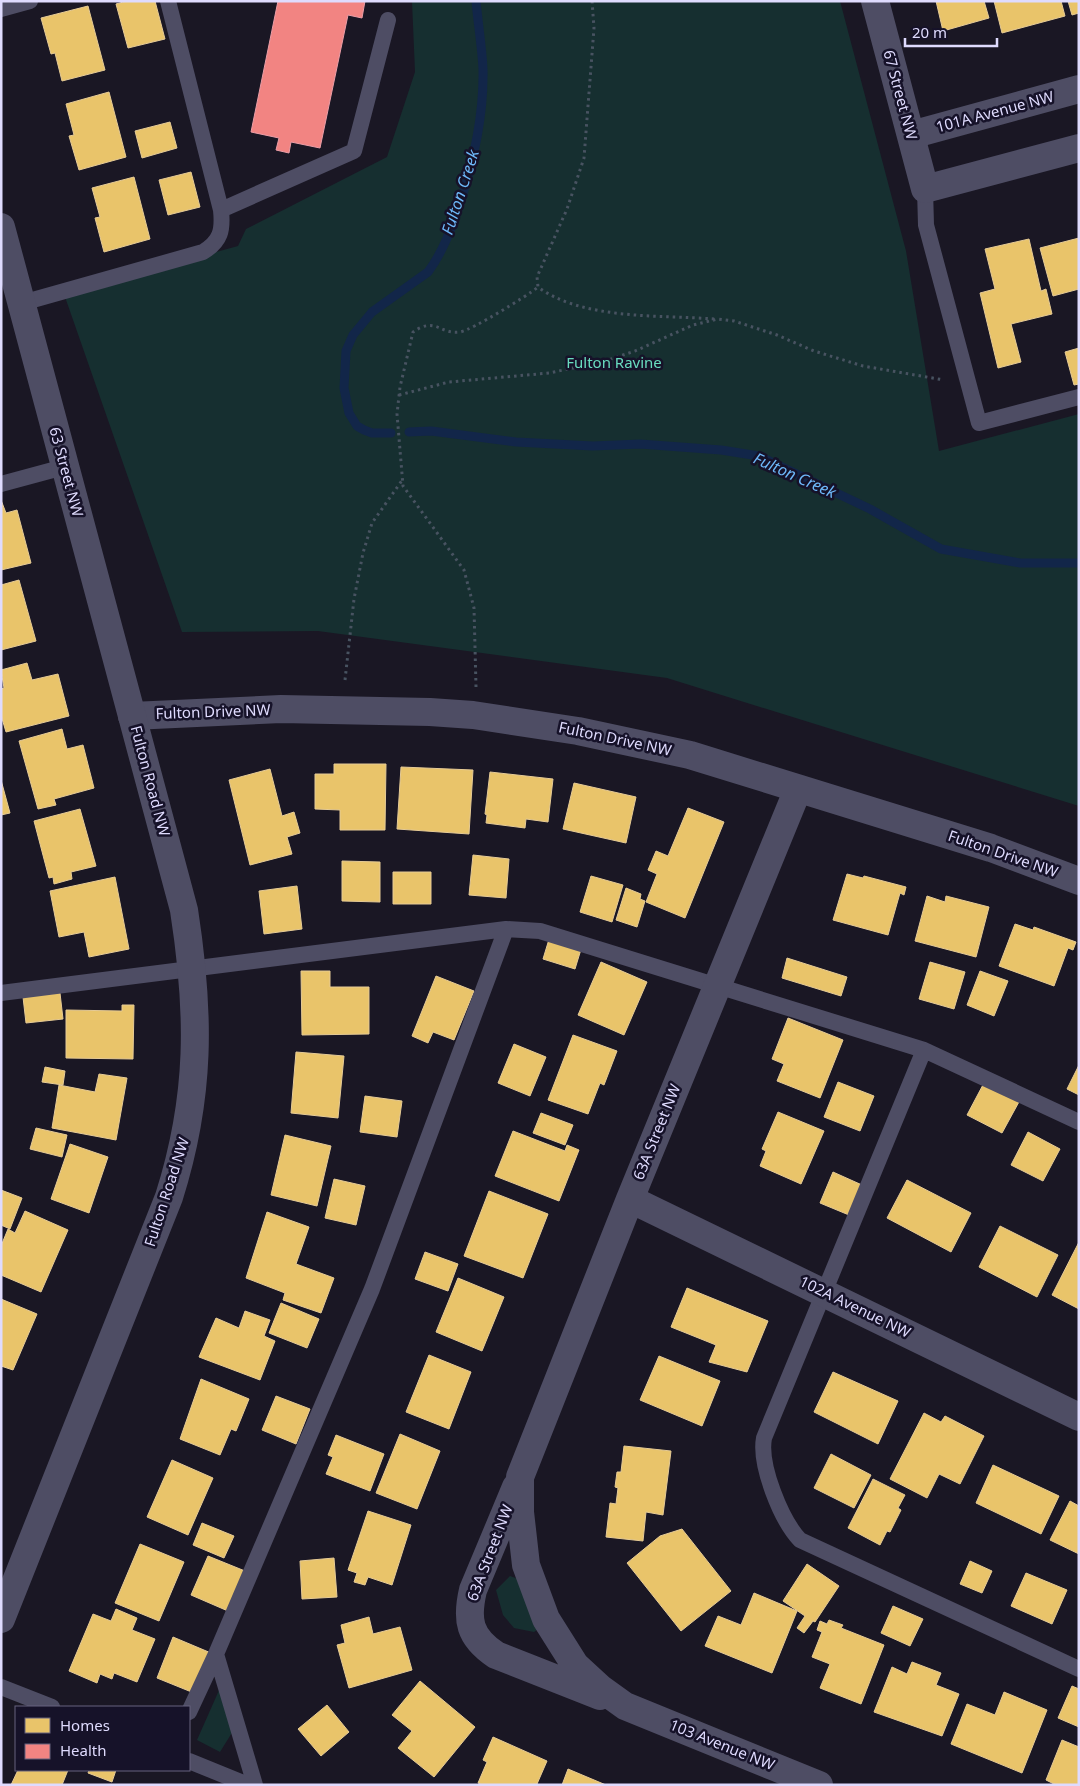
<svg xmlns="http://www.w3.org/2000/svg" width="1080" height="1786" font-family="'Noto Sans',sans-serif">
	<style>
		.green { fill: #162f30 }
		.homes { fill: #e9c46a; stroke: #e6cb96 }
		.health { fill: #f28482; stroke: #ec9ea7 }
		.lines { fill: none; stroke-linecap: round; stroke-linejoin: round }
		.stream { stroke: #122649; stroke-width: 9 }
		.path { stroke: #485361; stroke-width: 3; stroke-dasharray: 2.5 4; stroke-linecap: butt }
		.service { stroke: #4e4d64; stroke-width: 16 }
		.minor { stroke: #4e4d64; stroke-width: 28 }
		.tertiary { stroke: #4e4d64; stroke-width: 28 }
		.labels { text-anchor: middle; stroke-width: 5; stroke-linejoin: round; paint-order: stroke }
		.street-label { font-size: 15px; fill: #dfdbfe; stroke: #161229 }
		.park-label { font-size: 15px; fill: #69dcbf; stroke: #161229 }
		.water-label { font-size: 16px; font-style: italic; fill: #6eb8f9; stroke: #161229 }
	</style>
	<rect width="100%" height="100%" fill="#1a1724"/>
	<!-- green -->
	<path class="green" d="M412,1H840L906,251L939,451L1079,414V806L667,678L318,631L182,632L64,294L238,246L246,229L387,157L415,72Z
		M510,1576L521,1580L541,1627L534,1632L514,1628L503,1615L496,1590Z
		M224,1679L238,1723L220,1752L197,1740Z"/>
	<!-- homes -->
	<path class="homes" d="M127,1H155L165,39L128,48L116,4Z
		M936,1H984L989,18L943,31Z
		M994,1H1061L1065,16L1002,33Z
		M1068,1H1079V13L1072,15Z
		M88,6L105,70L62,81L55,53L51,54L41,18Z
		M109,92L126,157L79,170L69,136L74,135L66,104Z
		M170,122L177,148L142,158L135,131Z
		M191,172L200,207L168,215L159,180Z
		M134,177L150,239L104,252L95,218L100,217L92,188Z
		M1079,238V289L1053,296L1040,248Z
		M1029,239L1041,291L1046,289L1052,314L1011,324L1021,362L998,368L980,293L995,289L985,249Z
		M1079,348V384L1074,385L1065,352Z
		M1,500L6,513L17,510L31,563L1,570Z
		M19,580L36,641L1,650V585Z
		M27,663L32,680L58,674L69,716L6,732L1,715V689L4,688L1,670Z
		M62,729L67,749L83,745L94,788L54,799L56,805L38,809L19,741Z
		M334,764H386L385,830H340V810L315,809V774H334Z
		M401,767L473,770L469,834L397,829Z
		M270,769L282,816L294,812L300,833L287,837L292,854L250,865L229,780Z
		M490,772L553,779L548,822L526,819L525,828L486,823L487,815L485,814Z
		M1,780L10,813L1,815Z
		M574,783L636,797L626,843L563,829Z
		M688,808L724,822L685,918L646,902L657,874L648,870L656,851L668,856Z
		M80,809L96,866L71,872L72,879L54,884L53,877L49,878L34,821Z
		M473,855L509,859L506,898L469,895Z
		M342,861L380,862V902L342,901Z
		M393,872H431V904H393Z
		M847,874L863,878L864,876L906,887L904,895L900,893L888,935L833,920Z
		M591,876L623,885L612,922L580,912Z
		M115,877L129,949L89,957L84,932L59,937L50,891Z
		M297,886L302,929L264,934L259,891Z
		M626,888L641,894L640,899L645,901L637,927L616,920Z
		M927,896L945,902L946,896L989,907L976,957L915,941Z
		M1015,924L1033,930L1034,927L1076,942L1073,950L1068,948L1054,986L999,966Z
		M550,936L582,946L575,969L543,959Z
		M787,958L847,977L841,996L782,978Z
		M601,962L647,982L624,1035L578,1015Z
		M930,962L965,972L954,1009L919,999Z
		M301,971H330V987H369V1034L302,1035Z
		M980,971L1008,981L994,1016L967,1005Z
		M436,976L474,991L454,1040L433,1032L428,1043L412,1036Z
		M60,993L63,1019L26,1023L23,997Z
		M122,1005H134L133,1059L66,1058V1010L122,1011Z
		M788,1018L843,1040L820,1098L777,1081L784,1064L772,1059Z
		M573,1035L617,1051L604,1085L600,1083L588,1114L548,1100Z
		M514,1044L546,1057L530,1096L498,1083Z
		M296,1052L344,1056L338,1118L291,1113Z
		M1079,1065V1095L1067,1089Z
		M45,1067L65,1071L63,1085L42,1082Z
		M99,1074L127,1078L116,1140L52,1128L59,1085L95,1092Z
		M985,1081L1020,1100L1002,1133L967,1115Z
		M838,1082L874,1096L860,1131L824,1117Z
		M365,1096L402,1101L397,1137L360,1132Z
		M778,1112L824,1131L801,1184L760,1166L766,1151L762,1149Z
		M541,1113L573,1125L565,1145L533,1133Z
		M36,1128L67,1135L62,1157L30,1149Z
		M513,1131L565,1151L567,1145L579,1150L559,1201L495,1176Z
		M1028,1132L1060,1149L1043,1181L1011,1165Z
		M285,1135L331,1146L317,1206L271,1195Z
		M70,1144L108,1157L89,1213L51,1199Z
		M833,1172L862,1185L849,1215L820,1203Z
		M334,1179L365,1186L356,1225L325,1218Z
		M907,1180L971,1213L951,1252L887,1218Z
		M1,1190L22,1198L10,1229L1,1225Z
		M489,1191L548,1214L523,1278L464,1256Z
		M25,1211L68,1230L41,1292L1,1275V1246L8,1229L15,1233Z
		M267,1212L309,1227L296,1264L334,1278L321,1313L283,1300L285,1293L246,1278Z
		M1000,1226L1058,1255L1037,1297L979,1267Z
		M1079,1242V1309L1052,1295Z
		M425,1252L458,1264L448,1291L415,1279Z
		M458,1278L504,1297L482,1351L436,1332Z
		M687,1288L768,1321L747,1372L709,1362L716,1345L671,1327Z
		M1,1299L37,1314L13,1370L1,1366Z
		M281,1303L319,1319L307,1348L269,1333Z
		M245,1311L270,1320L264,1336L275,1341L260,1380L199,1357L216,1318L239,1328Z
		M429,1355L471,1372L449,1429L406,1412Z
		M659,1356L720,1381L702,1426L640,1400Z
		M833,1372L898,1401L878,1444L814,1412Z
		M201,1379L249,1399L236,1431L231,1429L220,1455L180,1439Z
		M276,1396L310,1409L296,1444L262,1430Z
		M924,1413L941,1422L945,1416L984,1436L960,1484L939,1474L927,1498L890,1479Z
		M400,1434L440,1451L417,1509L376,1493Z
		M336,1435L384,1454L370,1491L326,1474L333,1457L328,1455Z
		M624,1446L671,1451L663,1515L646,1512L643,1541L606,1537L610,1503L616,1504L618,1488L615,1487L617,1472H621Z
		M831,1454L871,1475L854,1508L814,1488Z
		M172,1460L213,1478L188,1535L147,1517Z
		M993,1465L1059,1496L1041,1534L976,1503Z
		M873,1479L905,1495L898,1508L901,1510L890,1532L887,1531L880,1545L848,1528Z
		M1070,1501L1079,1506V1554L1050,1540Z
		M368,1511L411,1525L392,1585L368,1577L365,1585L354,1582L357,1573L348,1570Z
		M202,1523L234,1536L224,1558L193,1545Z
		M682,1529L731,1591L681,1631L627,1563L660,1536Z
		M140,1544L184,1562L159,1621L115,1603Z
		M208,1556L245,1571L228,1611L191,1595Z
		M334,1558L337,1597L302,1599L300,1561Z
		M970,1561L992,1571L982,1593L960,1584Z
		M807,1564L839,1586L815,1622L813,1621L804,1633L797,1628L805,1616L783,1601Z
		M1026,1573L1067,1590L1052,1624L1011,1606Z
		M754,1593L797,1611L772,1673L705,1646L718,1616L741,1625Z
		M893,1606L923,1619L910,1646L881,1633Z
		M116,1609L137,1618L132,1630L155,1639L137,1682L114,1673L112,1679L100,1674L97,1683L69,1671L93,1614L111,1621Z
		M369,1617L373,1634L400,1627L412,1670L349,1688L337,1645L345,1643L341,1625Z
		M829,1620L843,1625L841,1628L884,1645L861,1704L820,1688L830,1664L812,1657L822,1632L817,1630L820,1621L827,1624Z
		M173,1637L211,1653L194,1693L157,1678Z
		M912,1662L941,1673L936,1685L959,1694L942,1736L874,1712L892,1667L907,1674Z
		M420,1681L475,1727L434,1777L398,1748L412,1731L392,1715Z
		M1072,1686L1079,1689V1727L1058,1718Z
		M1004,1692L1047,1710L1022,1773L951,1744L967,1704L995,1715Z
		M327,1705L349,1732L321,1756L298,1729Z
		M493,1737L547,1761L537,1784L540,1785H483L478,1783L487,1762L483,1760Z
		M1062,1740L1079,1747V1785H1056L1046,1780Z
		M568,1769L606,1785H562Z
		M18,1770H68L62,1785H11Z
		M89,1770H116L112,1782L88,1773Z"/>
	<!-- health -->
	<path class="health" d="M278,1H365L362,18L348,15L320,148L291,142L289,153L276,150L279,138L251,132Z"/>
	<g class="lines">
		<!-- stream -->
		<path class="stream" d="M409,432L431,431L516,442L593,446L640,444L721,450L759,456L870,509L941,549L1020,563H1079
			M391,433H372L364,430L357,426L349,413L344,388L346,351L353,335L372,312L428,272C443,252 452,227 460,203C474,160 484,116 483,69C482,47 478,24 476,1"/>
		<!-- path -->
		<path class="path" d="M592,1L594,28L584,158L567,209L537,277L538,287C582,320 661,315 715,319
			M399,395L449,382L549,373L602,362L635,351L693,325L718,319L734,321L777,335L814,351L863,366L944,380
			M345,680L354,599L363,553L372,523L403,479
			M476,687L474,608L464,570L403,486L397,414L400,387L413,332C436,316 440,335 460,332C472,330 527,296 538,287"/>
		<!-- service -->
		<path class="service" d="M1,9L30,1
			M925,189L926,225L979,423L1079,397
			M221,210L354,151L388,20
			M22,303L203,252C221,241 223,230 221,210L168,1
			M1,484L64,467
			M1,993L506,929L540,931L924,1050L1079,1122
			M924,1050L764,1438C759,1465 781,1520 800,1540L1079,1669
			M216,1654L255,1785
			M1,1687L52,1707
			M189,1712L216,1654L372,1289L506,929
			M189,1761L248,1785"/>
		<!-- minor -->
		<path class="minor" d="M875,1L925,189L1079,148
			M911,135L1079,89
			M132,716L281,709L430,712L473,715L578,731L690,755L991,848L1079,881
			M798,789L630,1199L520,1477V1512L526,1565L546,1619L575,1665L600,1688L625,1706L819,1785
			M630,1199L1079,1417
			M516,1487L473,1590C466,1620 469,1637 496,1655L600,1696"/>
		<!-- tertiary -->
		<path class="tertiary" d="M1,227L184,910C200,1013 201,1096 169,1197L1,1619"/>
	</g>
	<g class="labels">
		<!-- street labels -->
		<g class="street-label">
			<text transform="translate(900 95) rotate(75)" y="5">67 Street NW</text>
			<text transform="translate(995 112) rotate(-15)" y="5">101A Avenue NW</text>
			<text transform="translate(66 472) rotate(75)" y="5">63 Street NW</text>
			<text transform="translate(213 712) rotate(-2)" y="5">Fulton Drive NW</text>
			<text transform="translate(615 739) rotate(12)" y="5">Fulton Drive NW</text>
			<text transform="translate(150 781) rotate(75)" y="5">Fulton Road NW</text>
			<text transform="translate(1003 854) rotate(19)" y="5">Fulton Drive NW</text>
			<text transform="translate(657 1132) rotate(-68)" y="5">63A Street NW</text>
			<text transform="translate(167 1192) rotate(-72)" y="5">Fulton Road NW</text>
			<text transform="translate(855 1307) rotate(26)" y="5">102A Avenue NW</text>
			<text transform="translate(490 1553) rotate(-69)" y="5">63A Street NW</text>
			<text transform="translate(722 1745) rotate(22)" y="5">103 Avenue NW</text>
		</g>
		<!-- park labels -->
		<g class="park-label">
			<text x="614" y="368">Fulton Ravine</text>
		</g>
		<!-- water labels -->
		<g class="water-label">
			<text transform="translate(460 192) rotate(-72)" y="6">Fulton Creek</text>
			<text transform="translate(795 475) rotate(24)" y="6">Fulton Creek</text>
		</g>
	</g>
	<!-- border -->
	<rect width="1080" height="1786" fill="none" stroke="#dfdbfe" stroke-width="5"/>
	<!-- legend -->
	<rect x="15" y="1706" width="175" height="65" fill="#161229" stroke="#66627e"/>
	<rect x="25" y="1718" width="25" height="15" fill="#e9c46a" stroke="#66627e"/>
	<text x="60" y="1731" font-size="15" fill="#dfdbfe">Homes</text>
	<rect x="25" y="1744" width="25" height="15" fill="#f28482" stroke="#66627e"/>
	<text x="60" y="1756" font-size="15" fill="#dfdbfe">Health</text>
	<!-- scale -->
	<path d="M905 38v8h92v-8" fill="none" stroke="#dfdbfe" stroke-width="2.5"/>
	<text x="912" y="38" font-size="15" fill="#dfdbfe" stroke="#161229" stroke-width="4" paint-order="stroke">20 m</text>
</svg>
